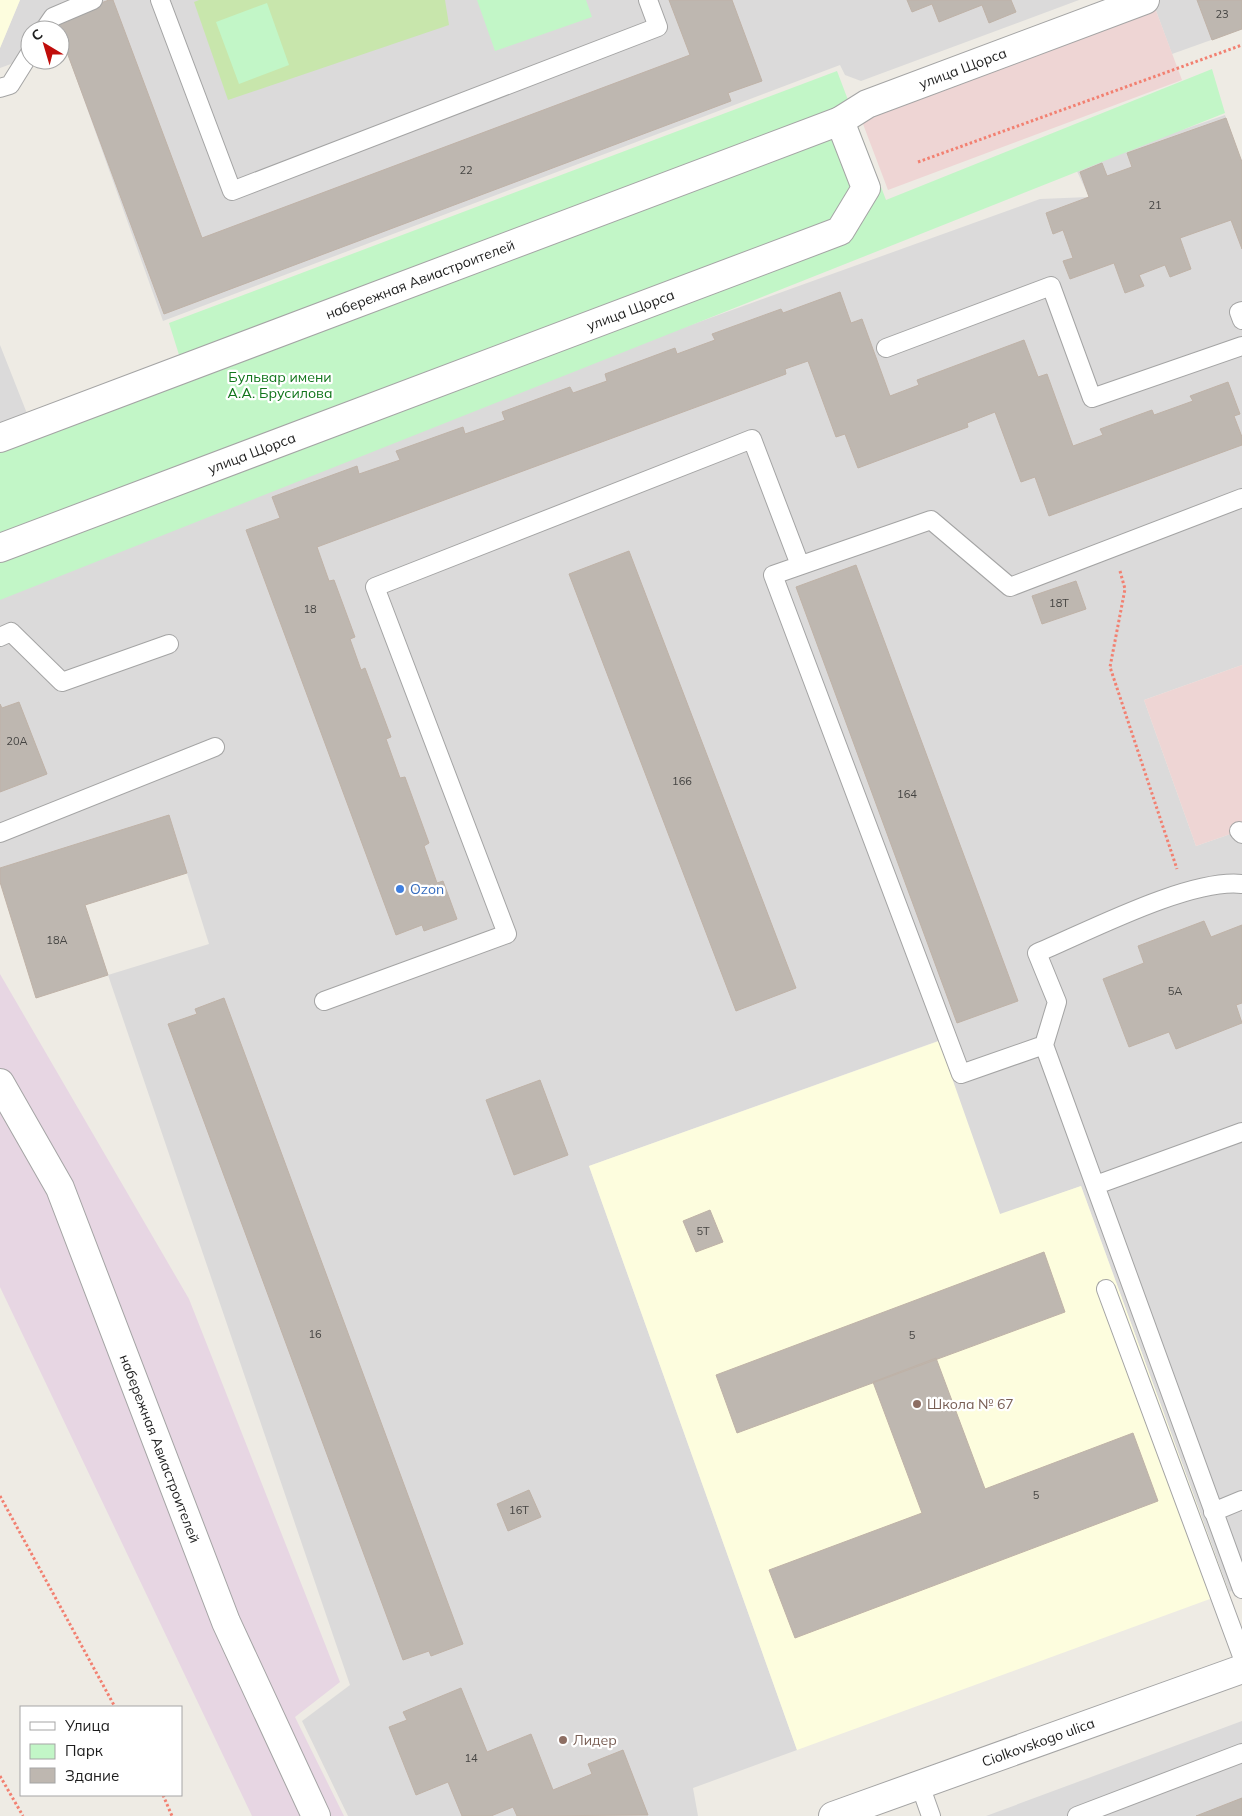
<svg xmlns="http://www.w3.org/2000/svg" width="1242" height="1816" font-family="Mulish,sans-serif">
	<style>
		.residential { fill: #dbdada }
		.commercial { fill: #eed5d4 }
		.industrial { fill: #e7d6e3 }
		.education { fill: #fdfdde }
		.grass { fill: #c8e6ac }
		.park { fill: #c2f6c7 }
		.building { fill: #beb7b0; stroke: #bfb2a7 }
		.lines { fill: none; stroke-linecap: round; stroke-linejoin: round }
		.lane-casing { stroke: #a4a4a4; stroke-width: 20 }
		.street-casing { stroke: #a4a4a4; stroke-width: 30 }
		.path { stroke: #f28071; stroke-width: 3; stroke-dasharray: 2.5 2.5; stroke-linecap: butt }
		.lane { stroke: #fff; stroke-width: 18 }
		.street { stroke: #fff; stroke-width: 28 }
		.shop-dot { fill: #3f7fe0; stroke: #fff; stroke-width: 2 }
		.education-dot { fill: #8d6e63; stroke: #fff; stroke-width: 2 }
		.labels { text-anchor: middle; stroke-width: 4.5; stroke-linejoin: round; paint-order: stroke }
		.number-label { font-size: 11px; fill: #454442 }
		.street-label { font-size: 14px; fill: #1d1d1d; stroke: #fff }
		.park-label { font-size: 14px; fill: #11751b; stroke: #fff }
		.shop-label { font-size: 14px; fill: #366cbe; stroke: #fff; text-anchor: start }
		.education-label { font-size: 14px; fill: #785e54; stroke: #fff; text-anchor: start }
	</style>
	<rect width="100%" height="100%" fill="#eeebe4"/>
	<!-- residential -->
	<path class="residential" d="M20,0H1079L861,81L845,75L840,65L163,321L64,44L60,45V30H30V57L0,68V48Z
		M1152,0H1242V29L1172,54Z
		M1225,115L1242,162V665L1144,700L1196,846L1242,830V1587L1229,1592L1081,1186L1000,1215L938,1041L589,1166L797,1750L693,1788L698,1816H348L302,1721L350,1685L108,975L209,944L169,816L0,868V597L422,422L1040,199L1089,197L1075,167Z
		M0,345L28,416L0,426Z
		M1242,1721V1816H986Z"/>
	<!-- commercial -->
	<path class="commercial" d="M1155,8L1182,80L888,190L863,124L876,112Z
		M1242,665V830L1196,846L1144,700Z"/>
	<!-- industrial -->
	<path class="industrial" d="M0,974L189,1299L340,1682L295,1717L344,1816H252L0,1287Z"/>
	<!-- education -->
	<path class="education" d="M0,0H20L0,48Z
		M939,1041L1000,1214L1081,1186L1229,1592L797,1750L589,1166Z"/>
	<!-- grass -->
	<path class="grass" d="M199,0H445L449,25L228,100L194,2Z"/>
	<!-- park -->
	<path class="park" d="M477,0H586L592,17L495,51Z
		M267,3L289,65L239,84L216,22Z
		M1212,69L1225,113L0,600V426L180,358L169,323L837,71L886,200Z"/>
	<!-- building -->
	<path class="building" d="M109,0H113L202,238L690,55L669,0H732L762,81L728,93L731,101L164,314L55,20Z
		M907,0H1011L1016,12L989,23L982,5L939,22L932,4L912,12Z
		M1197,0H1242V29L1212,40Z
		M1226,118L1242,162V249L1231,220L1180,238L1191,269L1170,277L1165,265L1139,275L1144,286L1125,293L1114,263L1070,279L1063,261L1073,258L1063,230L1053,234L1046,213L1089,197L1080,172L1102,163L1107,176L1132,167L1127,153Z
		M840,292L851,323L862,319L890,396L919,385L917,380L1024,340L1038,377L1047,374L1073,446L1103,435L1100,429L1152,410L1154,415L1193,401L1190,396L1228,382L1240,414L1234,416L1242,437V445L1049,516L1035,477L1021,482L995,412L967,423L968,427L858,468L845,434L836,437L808,361L785,369L786,374L317,547L329,581L334,580L355,637L350,639L361,670L365,668L391,737L386,739L400,778L405,777L429,843L424,846L437,883L443,881L457,919L424,931L422,925L396,935L246,530L280,518L272,497L357,466L359,474L400,460L396,451L463,427L465,434L505,420L502,412L570,387L573,393L607,381L605,374L675,348L677,354L715,340L712,334L781,309L783,313Z
		M629,551L796,988L736,1011L569,574Z
		M856,565L1018,1001L957,1023L796,587Z
		M1076,581L1086,609L1042,624L1032,596Z
		M19,702L47,774L0,792V704L2,708Z
		M169,815L187,873L85,905L108,975L36,998L0,882V868Z
		M1204,921L1211,937L1242,925V1003L1236,1005L1242,1023L1176,1049L1169,1032L1129,1047L1103,979L1144,963L1138,946Z
		M224,998L463,1644L431,1656L429,1651L403,1660L168,1024L197,1014L195,1009Z
		M540,1080L568,1155L514,1175L486,1100Z
		M710,1210L723,1242L696,1252L683,1221Z
		M1044,1252L1065,1312L737,1433L716,1375Z
		M936,1358L985,1489L1133,1433L1158,1501L795,1638L769,1570L922,1513L873,1382Z
		M529,1490L541,1517L508,1531L497,1504Z
		M461,1688L487,1752L531,1734L553,1790L592,1774L588,1764L623,1750L648,1815L517,1816L513,1807L491,1816H462L448,1782L416,1795L389,1727L407,1720L403,1712Z
		M1242,1798V1816H1196Z"/>
	<g class="lines">
		<defs>
			<path id="lane" d="M160,0L232,191L658,27L648,0
				M44,30L53,17L93,0
				M0,88L10,85L30,53
				M1242,311L1239,312L1242,320
				M886,348L1051,286L1092,398L1242,346
				M0,637L11,632L62,682L169,644
				M1239,831L1242,834
				M0,833L215,747
				M1242,884C1190,878 1087,932 1037,953L1057,1002L1044,1045L1242,1589
				M324,1001L507,934L375,587L752,439L800,565
				M1044,1045L961,1074L773,575L931,520L1010,587L1242,498
				M1096,1185L1242,1132
				M1106,1289L1242,1656
				M1213,1512L1242,1500
				M920,1785L931,1816
				M1077,1816L1242,1753"/>
			<g id="street">
				<path id="s1" d="M0,438L840,121L867,104L1145,0"/>
				<path id="s2" d="M0,548L840,231L866,188L840,121"/>
				<path id="s3" d="M0,1083L60,1188L226,1622L316,1816"/>
				<path id="s4" d="M833,1816L1242,1669"/>
			</g>
		</defs>
		<!-- lane casing -->
		<use href="#lane" class="lane-casing"/>
		<!-- street casing -->
		<use href="#street" class="street-casing"/>
		<!-- path -->
		<path class="path" d="M918,162L1242,45
			M1120,571L1125,589L1110,667L1177,869
			M0,1496L115,1707
			M0,1776L23,1816
			M163,1795L172,1816"/>
		<!-- lane -->
		<use href="#lane" class="lane"/>
		<!-- street -->
		<use href="#street" class="street"/>
	</g>
	<!-- markers -->
	<circle class="shop-dot" cx="400" cy="889" r="5"/>
	<g class="education-dot">
		<circle cx="917" cy="1404" r="5"/>
		<circle cx="563" cy="1740" r="5"/>
	</g>
	<g class="labels">
		<!-- number labels -->
		<g class="number-label">
			<text x="1222" y="18">23</text>
			<text x="466" y="174">22</text>
			<text x="1155" y="209">21</text>
			<text x="1059" y="607">18Т</text>
			<text x="310" y="613">18</text>
			<text x="17" y="745">20А</text>
			<text x="682" y="785">166</text>
			<text x="907" y="798">164</text>
			<text x="57" y="944">18А</text>
			<text x="1175" y="995">5А</text>
			<text x="703" y="1235">5Т</text>
			<text x="315" y="1338">16</text>
			<text x="912" y="1339">5</text>
			<text x="1036" y="1499">5</text>
			<text x="519" y="1514">16Т</text>
			<text x="471" y="1762">14</text>
		</g>
		<!-- street labels -->
		<g class="street-label">
			<text dy="5" stroke="none"><textPath href="#s1" startOffset="1032">улица Щорса</textPath></text>
			<text dy="5" stroke="none"><textPath href="#s1" startOffset="449">набережная Авиастроителей</textPath></text>
			<text dy="5" stroke="none"><textPath href="#s2" startOffset="674">улица Щорса</textPath></text>
			<text dy="5" stroke="none"><textPath href="#s2" startOffset="269">улица Щорса</textPath></text>
			<text dy="5" stroke="none"><textPath href="#s3" startOffset="400">набережная Авиастроителей</textPath></text>
			<text dy="5" stroke="none"><textPath href="#s4" startOffset="218">Ciolkovskogo ulica</textPath></text>
		</g>
		<!-- park labels -->
		<g class="park-label">
			<text x="280" y="382">Бульвар имени<tspan x="280" dy="16">А.А. Брусилова</tspan></text>
		</g>
		<!-- shop labels -->
		<g class="shop-label">
			<text x="410" y="894">Ozon</text>
		</g>
		<!-- education labels -->
		<g class="education-label">
			<text x="927" y="1409">Школа № 67</text>
			<text x="573" y="1745">Лидер</text>
		</g>
	</g>
	<!-- legend -->
	<rect x="20" y="1706" width="162" height="90" fill="#ffffff" stroke="#a5a5a5"/>
	<rect x="30" y="1722" width="25" height="8" fill="#ffffff" stroke="#a5a5a5"/>
	<text x="65" y="1731" font-size="15" fill="#1d1d1d">Улица</text>
	<rect x="30" y="1744" width="25" height="15" fill="#c2f6c7" stroke="#a5a5a5"/>
	<text x="65" y="1756" font-size="15" fill="#1d1d1d">Парк</text>
	<rect x="30" y="1768" width="25" height="15" fill="#beb7b0" stroke="#a5a5a5"/>
	<text x="65" y="1781" font-size="15" fill="#1d1d1d">Здание</text>
	<!-- north arrow -->
	<g transform="translate(45 45) rotate(322)"><circle r="24" fill="#ffffff" stroke="#a5a5a5"/>
	<path d="M0-4L9 19L0 12L-9 19Z" fill="#c00d0b"/>
	<text y="-8" font-size="14" font-weight="bold" text-anchor="middle" fill="#1d1d1d">С</text>
	</g>
</svg>
